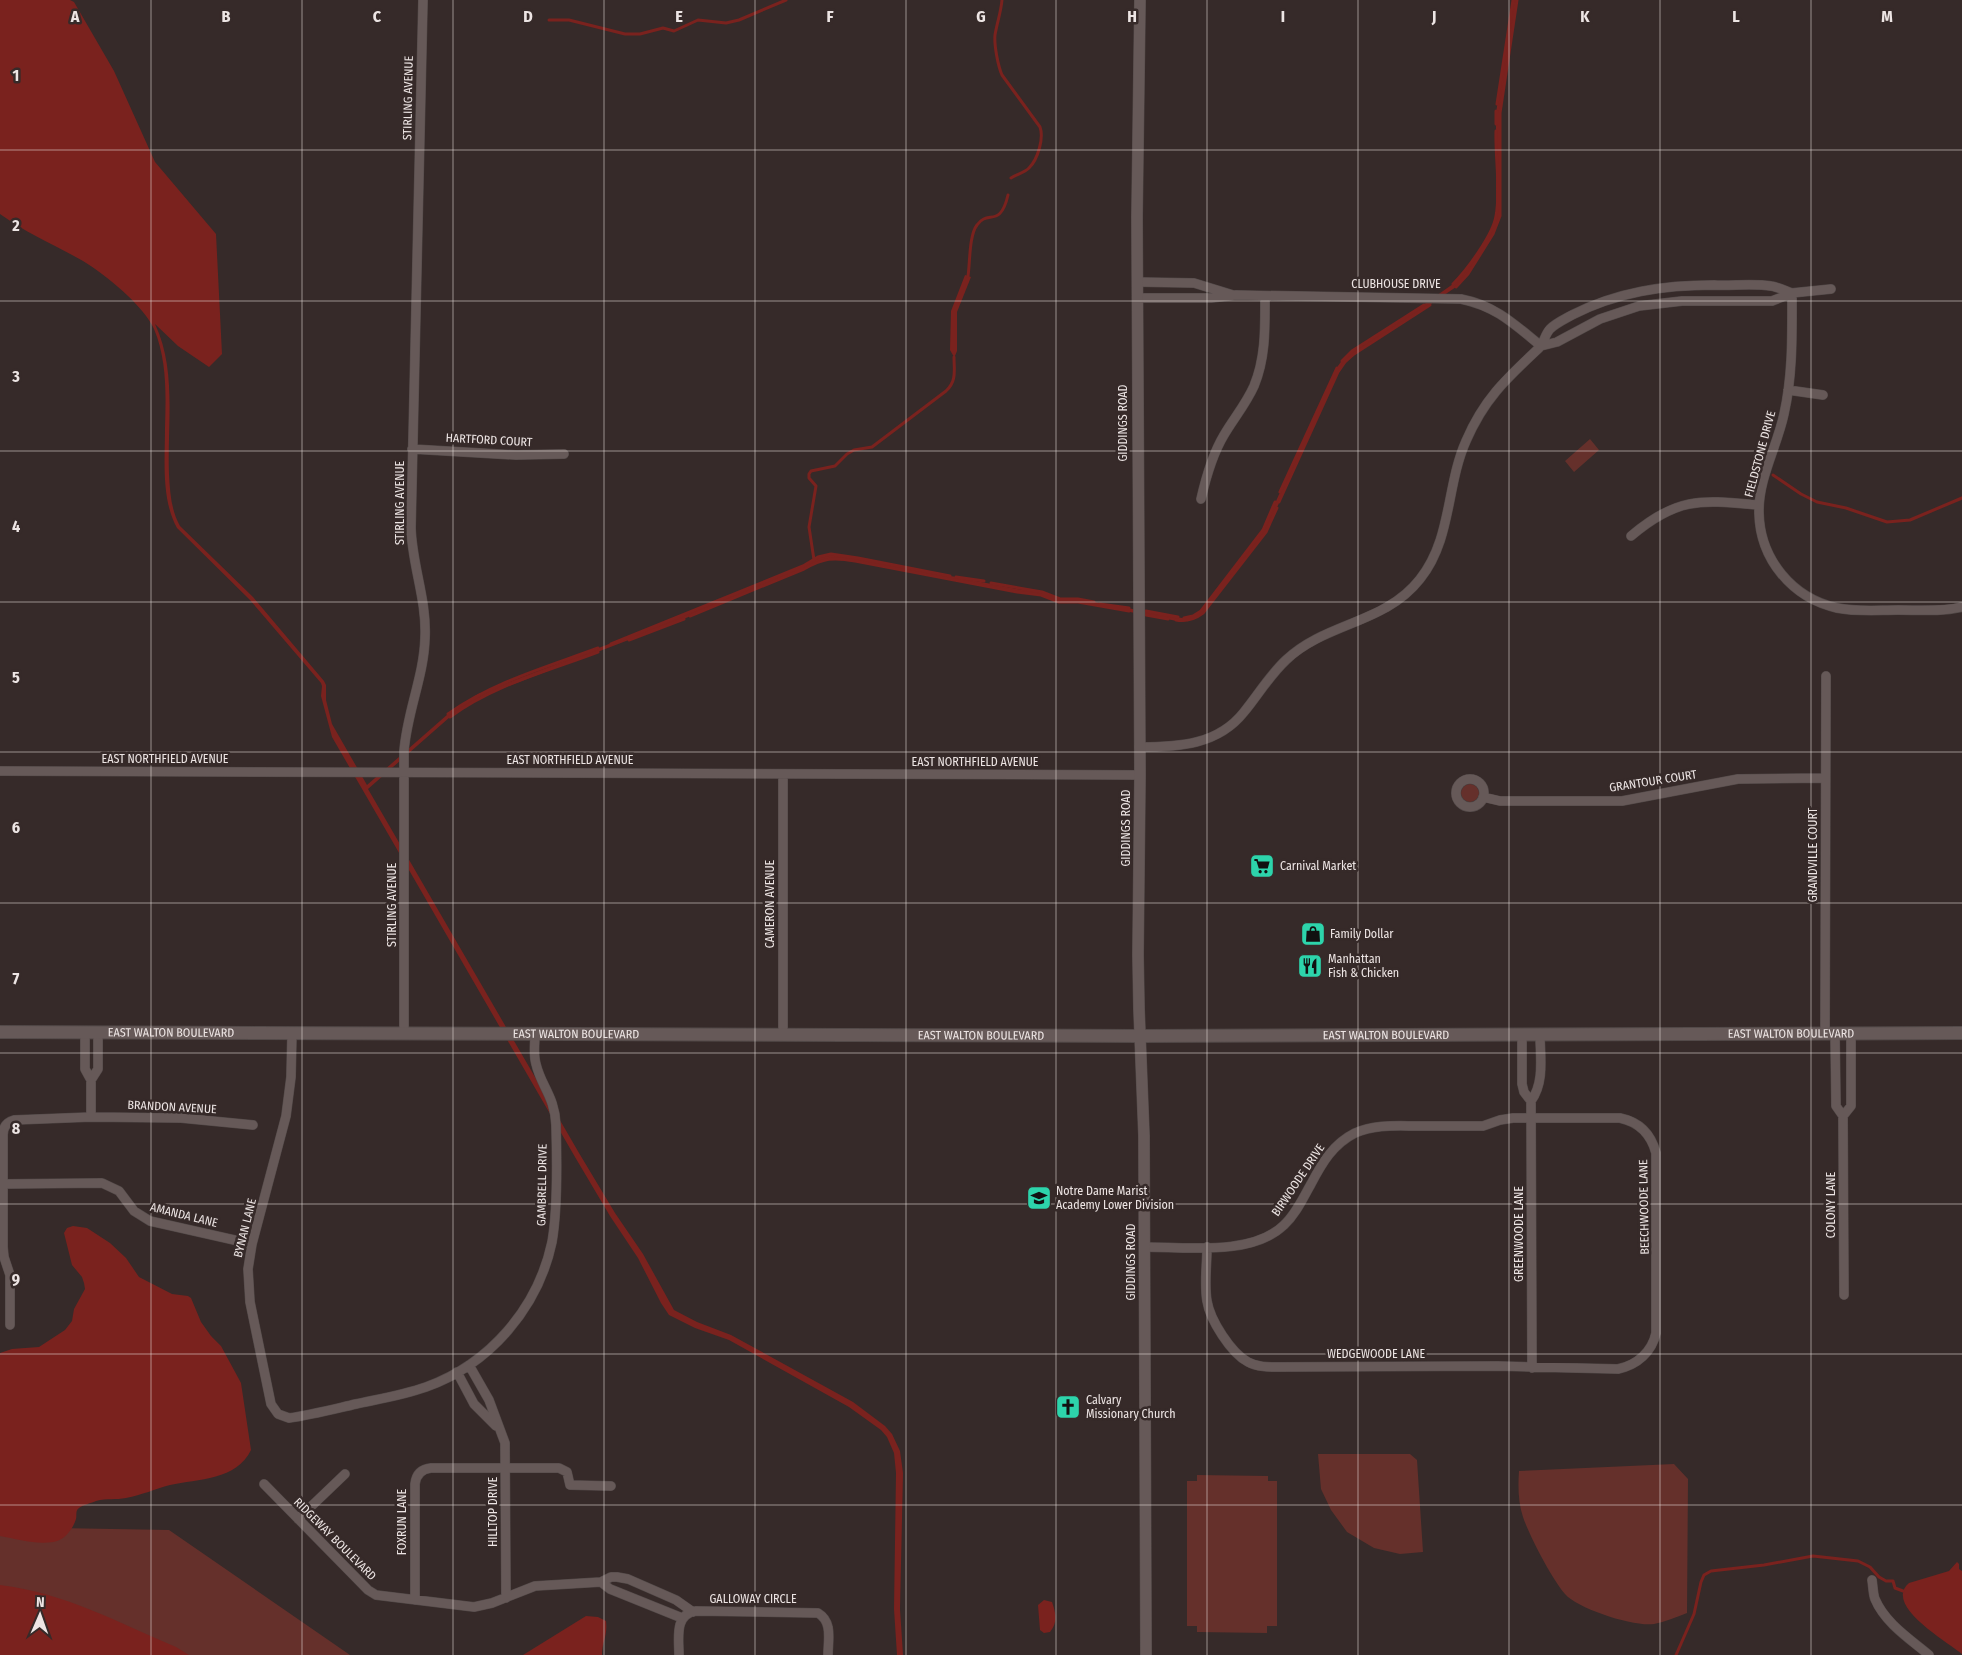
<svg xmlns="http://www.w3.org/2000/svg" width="1962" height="1655" font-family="'Fira Sans Condensed',sans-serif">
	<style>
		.green { fill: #65302b }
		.water { fill: #7a221e }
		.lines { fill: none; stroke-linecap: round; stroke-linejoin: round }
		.stream { stroke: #7a221e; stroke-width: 3 }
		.minor-casing { stroke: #534a49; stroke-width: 10 }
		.tertiary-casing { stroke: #534a49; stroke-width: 12 }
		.secondary-casing { stroke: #534a49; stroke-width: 14 }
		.minor { stroke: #665958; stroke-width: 9 }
		.tertiary { stroke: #665958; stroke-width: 11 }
		.secondary { stroke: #665958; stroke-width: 12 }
		.grid { fill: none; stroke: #ede5e4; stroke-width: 1; stroke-opacity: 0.55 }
		.labels { text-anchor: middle; stroke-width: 5; stroke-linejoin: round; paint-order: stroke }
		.street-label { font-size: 12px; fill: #ede5e4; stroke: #362a29 }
		.poi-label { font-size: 12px; fill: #ede5e4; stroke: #362a29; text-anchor: start }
		.grid-label { font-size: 16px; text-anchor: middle; font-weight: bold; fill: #ede5e4; stroke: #362a29; stroke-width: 5; stroke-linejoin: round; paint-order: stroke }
	</style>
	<rect width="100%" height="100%" fill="#362a29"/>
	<!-- green -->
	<path class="green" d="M1590,439L1599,450L1574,472L1565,461Z
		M1461 793a9 9 0 1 1 18 0a9 9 0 1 1-18 0Z
		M1318,1454H1410L1417,1460L1423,1552L1400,1554L1374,1548L1347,1532L1331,1510L1321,1489Z
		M1674,1464L1688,1479L1687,1613C1676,1617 1665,1622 1654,1624C1634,1627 1578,1609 1565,1594C1552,1579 1529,1535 1523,1517C1518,1502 1518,1486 1519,1471Z
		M1197,1475L1268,1476V1481H1277V1626H1267V1633L1197,1632V1626H1187V1481H1197Z
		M0,1527L169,1530L350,1655H0Z"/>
	<!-- water -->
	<path class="water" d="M0,0H70L74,2L114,71L155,162L216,234L222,354L209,367L178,346L155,324C177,370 167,425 169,474C170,492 171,510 180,526L253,597L324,681L326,685V700L332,724L367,785L448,714L478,694L685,615L803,566L818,557L831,554L849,556L1017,589L1042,592L1060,599H1078L1182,618L1193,616L1201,611L1263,530L1335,370L1343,359L1352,351L1413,312L1453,284L1465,272L1490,232L1496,216V113L1513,0H1517L1500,113V216L1493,234L1468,274L1456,287L1415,315L1354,354L1345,362L1338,372L1266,532L1203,613L1195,619L1182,622L1078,602H1059L1041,595L1017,592L855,561C833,557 824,558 804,569L686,618L480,697L450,717L368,789L579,1153L615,1213L643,1254L674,1310L697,1322L731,1335L853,1402L885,1426L892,1434L900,1451L903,1473L900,1609L903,1655H897L894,1609L896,1473L894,1453L887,1437L881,1430L849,1407L729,1340L695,1328L669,1315L661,1303L638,1258L610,1216L575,1157L332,737L321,696L322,686L321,683L250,600L177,528C161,499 165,460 165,427C166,394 167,360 154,329C144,306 105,274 83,261C55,245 26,233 0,214Z
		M965,275L971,277L957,312V351L955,356L954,357L950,350L951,311Z
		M73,1226L87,1228L110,1243L126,1258L139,1277L172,1294L188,1296L191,1298L201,1322L211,1336L221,1346L241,1383L251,1450C237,1480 198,1479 170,1485C155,1489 142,1495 126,1498C116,1500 107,1498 96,1501C92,1503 82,1505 79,1508C75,1511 77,1515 76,1519C73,1529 64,1541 53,1542C36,1545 17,1539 0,1536V1353L12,1349L39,1347L65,1330L72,1321L74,1309L85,1289L84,1283L82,1277L72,1265L64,1233L67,1228Z
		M1957,1562L1959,1564V1569L1962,1571V1654C1946,1641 1883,1605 1909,1583L1949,1571Z
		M0,1585C65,1593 117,1622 176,1647L189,1655H0Z
		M1044,1600L1052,1602C1056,1614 1058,1622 1050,1632L1044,1633L1040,1630L1038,1605Z
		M586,1616L598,1617L606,1621C608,1635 602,1642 602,1655H523Z"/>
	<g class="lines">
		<!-- stream -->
		<path class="stream" d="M1002,0C1001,12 997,23 995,35C994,45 998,66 1002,75L1040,127C1044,138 1038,159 1029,168C1024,173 1017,174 1011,178
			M549,20H569L625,34H640L663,28L674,31L698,20L726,23L739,20L786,0
			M1497,104L1513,0
			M1496,124V111
			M968,276C970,264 969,235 977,225C988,209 1000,229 1008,195
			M1453,284C1467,270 1493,235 1496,216C1501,191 1495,156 1496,131
			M1456,287L1468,274L1493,234L1500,216V113L1517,0
			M1342,361L1352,351L1424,305
			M1773,475L1801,494L1817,502L1846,508L1887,522L1910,520L1962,498
			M1280,492L1337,368
			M1279,502L1338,372L1345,362L1354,354L1430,305
			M814,560L809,527L816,486L809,478V474L811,471L835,466L847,454L854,450L872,447L946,391C957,381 954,370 954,357
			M956,577L984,581
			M991,583L1042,592L1060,599H1078L1094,602
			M1100,604L1129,608
			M1146,611L1178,617
			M1146,615L1168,619
			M690,616L804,569C824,558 833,557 855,561L1017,592L1041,595L1059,602H1078L1129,611
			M1184,618L1193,616L1201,611L1263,530L1275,502
			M1176,620C1187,622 1195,619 1203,613L1266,532L1277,508
			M629,640L684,619
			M611,644L803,566L818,557L831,554L858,558L950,576
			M448,714C493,682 547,667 598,648
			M450,717C493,685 548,671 598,652
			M1676,1655L1694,1614L1701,1582L1704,1575L1711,1571L1764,1565L1813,1556L1858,1561L1870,1567L1879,1577L1886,1581H1893L1895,1588L1903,1591"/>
		<defs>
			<path id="minor" d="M1137,282L1194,283L1233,295
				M1792,293C1792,334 1793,374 1784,414C1777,447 1758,479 1759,513C1760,559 1792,598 1837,608C1857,612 1878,610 1898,610C1919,610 1941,612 1962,607
				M1137,298H1211L1236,295L1461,299C1496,306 1514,324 1541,346
				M1541,346L1557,342L1600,319L1639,306L1682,301H1772L1792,293L1831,289
				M1788,390L1823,395
				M412,449L516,455L564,454
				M1201,499C1206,477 1212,455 1224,435C1234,418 1246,404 1254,386C1266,357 1265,327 1265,296
				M1631,536C1678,496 1702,500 1759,505
				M1139,747C1179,747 1218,745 1244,712C1258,695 1269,676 1286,660C1326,622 1385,624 1420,579C1452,539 1446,486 1466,441C1484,399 1506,379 1539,348C1544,343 1545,334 1550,329C1556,323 1565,319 1572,315C1617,292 1664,285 1714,285C1732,286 1753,283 1771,286C1778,287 1786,291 1792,293
				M0,771L1140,775
				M1456 793a14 14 0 1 1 28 0a14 14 0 1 1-28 0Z
				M1483,797L1500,801H1622L1738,779L1825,778
				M85,1032V1069L91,1080V1117
				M292,1033L291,1077L286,1116L252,1244L248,1269L250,1302L271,1404L278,1414L289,1418C311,1415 334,1409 356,1404C379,1399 403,1395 426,1387C490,1364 538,1308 552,1242C558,1208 557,1159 556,1125C555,1097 541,1086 536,1064C533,1054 535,1044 535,1034
				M404,1033V751C407,712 424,676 425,638C427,600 412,565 411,528L423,0
				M1522,1034V1084L1524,1092L1531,1101
				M1825,1034L1826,676
				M1835,1034L1836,1106L1843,1116
				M783,1035V774
				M91,1080L98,1069V1032
				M3,1184L102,1183L119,1191L134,1211L150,1221L252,1244
				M1144,1247C1187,1247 1252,1256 1284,1225C1296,1214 1303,1198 1311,1184C1322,1163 1333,1144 1355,1133C1375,1124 1397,1126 1419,1126C1440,1126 1462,1126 1483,1126L1500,1120L1513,1118H1620C1639,1122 1651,1134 1656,1153V1333C1652,1352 1637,1365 1618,1369L1498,1366L1278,1367C1268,1367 1257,1367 1248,1362C1231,1353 1210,1320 1207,1301C1204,1284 1207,1265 1207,1247
				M1844,1295L1843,1116L1851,1106V1034
				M10,1325V1275L4,1257L3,1247V1135C3,1127 7,1122 14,1120L91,1117L181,1118L253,1125
				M469,1365L489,1400L505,1443L506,1598
				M1532,1368L1531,1101C1545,1082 1540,1056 1540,1034
				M457,1372L474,1404L496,1426
				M264,1484L368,1590L376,1595L474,1607L492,1603L535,1586L601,1582L611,1577H617L628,1579L676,1600L693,1612
				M298,1519L345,1474
				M1872,1580C1873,1586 1873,1594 1875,1599C1885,1623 1910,1639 1929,1655
				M601,1582L610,1589L682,1618
				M415,1600V1484C416,1475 421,1469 431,1468H559L567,1472L570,1485L611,1486
				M679,1655C679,1639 674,1614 696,1611L818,1613C833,1622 828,1640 828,1655"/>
			<path id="tertiary" d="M1140,0L1137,217L1140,775L1138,955L1139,1009L1144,1136L1146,1655"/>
			<g id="secondary">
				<path id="s1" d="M0,1032L1140,1036L1962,1033"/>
			</g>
		</defs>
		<!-- minor casing -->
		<use href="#minor" class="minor-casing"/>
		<!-- tertiary casing -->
		<use href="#tertiary" class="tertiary-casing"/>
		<!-- secondary casing -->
		<use href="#secondary" class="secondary-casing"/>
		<!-- minor -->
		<use href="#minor" class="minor"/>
		<!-- tertiary -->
		<use href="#tertiary" class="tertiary"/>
		<!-- secondary -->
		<use href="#secondary" class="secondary"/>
	</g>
	<!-- grid -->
	<path class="grid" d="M151,0V1655M302,0V1655M453,0V1655M604,0V1655M755,0V1655M906,0V1655M1056,0V1655M1207,0V1655M1358,0V1655M1509,0V1655M1660,0V1655M1811,0V1655M0,150H1962M0,301H1962M0,451H1962M0,602H1962M0,752H1962M0,903H1962M0,1053H1962M0,1204H1962M0,1354H1962M0,1505H1962"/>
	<!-- icons -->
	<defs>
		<symbol id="supermarket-square" viewBox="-11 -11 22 22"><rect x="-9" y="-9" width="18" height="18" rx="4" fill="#2dd4ab" stroke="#362a29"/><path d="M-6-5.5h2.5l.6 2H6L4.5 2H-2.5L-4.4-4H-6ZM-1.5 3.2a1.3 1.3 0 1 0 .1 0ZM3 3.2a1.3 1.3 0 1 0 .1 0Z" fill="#111"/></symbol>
		<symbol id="shop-square" viewBox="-11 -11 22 22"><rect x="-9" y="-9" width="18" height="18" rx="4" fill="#2dd4ab" stroke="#362a29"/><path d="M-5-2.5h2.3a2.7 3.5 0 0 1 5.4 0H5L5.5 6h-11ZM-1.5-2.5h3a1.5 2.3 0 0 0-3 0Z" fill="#111"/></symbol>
		<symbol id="restaurant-square" viewBox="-11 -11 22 22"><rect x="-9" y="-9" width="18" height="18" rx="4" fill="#2dd4ab" stroke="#362a29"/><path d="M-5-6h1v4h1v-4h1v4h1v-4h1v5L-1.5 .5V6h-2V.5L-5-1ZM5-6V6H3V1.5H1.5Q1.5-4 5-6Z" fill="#111"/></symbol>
		<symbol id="school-square" viewBox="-11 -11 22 22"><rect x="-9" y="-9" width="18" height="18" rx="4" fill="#2dd4ab" stroke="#362a29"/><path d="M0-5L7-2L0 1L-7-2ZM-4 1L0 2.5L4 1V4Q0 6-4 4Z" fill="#111"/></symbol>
		<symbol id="church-square" viewBox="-11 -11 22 22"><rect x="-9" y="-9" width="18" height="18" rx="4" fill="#2dd4ab" stroke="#362a29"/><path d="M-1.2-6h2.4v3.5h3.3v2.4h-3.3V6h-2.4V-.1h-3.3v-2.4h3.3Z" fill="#111"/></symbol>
	</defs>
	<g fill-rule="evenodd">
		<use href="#supermarket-square" x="1248" y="852" width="28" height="28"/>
		<use href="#shop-square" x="1299" y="920" width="28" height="28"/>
		<use href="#restaurant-square" x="1296" y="952" width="28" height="28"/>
		<use href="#school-square" x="1025" y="1184" width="28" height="28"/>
		<use href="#church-square" x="1054" y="1393" width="28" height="28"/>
	</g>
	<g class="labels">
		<!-- street labels -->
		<g class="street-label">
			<text transform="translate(408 98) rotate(-89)" y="4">STIRLING AVENUE</text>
			<text x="1396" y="288">CLUBHOUSE DRIVE</text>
			<text transform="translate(1123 423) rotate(-90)" y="4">GIDDINGS ROAD</text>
			<text transform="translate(489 440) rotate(3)" y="4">HARTFORD COURT</text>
			<text transform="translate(1760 454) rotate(-75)" y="4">FIELDSTONE DRIVE</text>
			<text transform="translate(400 503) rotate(-90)" y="4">STIRLING AVENUE</text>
			<text x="165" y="763">EAST NORTHFIELD AVENUE</text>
			<text x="570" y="764">EAST NORTHFIELD AVENUE</text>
			<text x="975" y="766">EAST NORTHFIELD AVENUE</text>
			<text transform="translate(1653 781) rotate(-9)" y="4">GRANTOUR COURT</text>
			<text transform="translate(1126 828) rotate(-90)" y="4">GIDDINGS ROAD</text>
			<text transform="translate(1813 855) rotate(-90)" y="4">GRANDVILLE COURT</text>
			<text transform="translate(770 904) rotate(-90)" y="4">CAMERON AVENUE</text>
			<text transform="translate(392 905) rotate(-90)" y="4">STIRLING AVENUE</text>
			<text dy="4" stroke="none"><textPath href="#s1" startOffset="171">EAST WALTON BOULEVARD</textPath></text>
			<text dy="4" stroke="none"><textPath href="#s1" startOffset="576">EAST WALTON BOULEVARD</textPath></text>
			<text dy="4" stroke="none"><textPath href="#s1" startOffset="1791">EAST WALTON BOULEVARD</textPath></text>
			<text dy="4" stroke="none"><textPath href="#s1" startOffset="1386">EAST WALTON BOULEVARD</textPath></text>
			<text dy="4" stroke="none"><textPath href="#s1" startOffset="981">EAST WALTON BOULEVARD</textPath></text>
			<text transform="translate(172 1107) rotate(3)" y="4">BRANDON AVENUE</text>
			<text transform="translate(1298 1180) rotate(-56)" y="4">BIRWOODE DRIVE</text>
			<text transform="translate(542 1185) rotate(-89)" y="4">GAMBRELL DRIVE</text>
			<text transform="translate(1831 1205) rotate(-90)" y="4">COLONY LANE</text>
			<text transform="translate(1644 1207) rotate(-91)" y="4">BEECHWOODE LANE</text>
			<text transform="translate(184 1215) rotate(14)" y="4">AMANDA LANE</text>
			<text transform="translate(245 1228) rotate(-76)" y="4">BYNAN LANE</text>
			<text transform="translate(1519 1234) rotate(-90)" y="4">GREENWOODE LANE</text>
			<text transform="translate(1131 1262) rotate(-90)" y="4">GIDDINGS ROAD</text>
			<text x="1376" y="1358">WEDGEWOODE LANE</text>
			<text transform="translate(493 1512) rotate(-90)" y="4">HILLTOP DRIVE</text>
			<text transform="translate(402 1522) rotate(-90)" y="4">FOXRUN LANE</text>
			<text transform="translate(335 1539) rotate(45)" y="4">RIDGEWAY BOULEVARD</text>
			<text x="753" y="1603">GALLOWAY CIRCLE</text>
		</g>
		<!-- poi labels -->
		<g class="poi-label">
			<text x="1280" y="870">Carnival Market</text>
			<text x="1330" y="938">Family Dollar</text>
			<text x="1328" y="963">Manhattan<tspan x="1328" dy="14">Fish &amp; Chicken</tspan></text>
			<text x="1056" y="1195">Notre Dame Marist<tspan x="1056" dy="14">Academy Lower Division</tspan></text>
			<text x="1086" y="1404">Calvary<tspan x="1086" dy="14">Missionary Church</tspan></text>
		</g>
	</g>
	<g class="grid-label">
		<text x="75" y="22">A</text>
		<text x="226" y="22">B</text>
		<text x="377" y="22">C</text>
		<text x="528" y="22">D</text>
		<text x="679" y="22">E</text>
		<text x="830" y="22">F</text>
		<text x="981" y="22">G</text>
		<text x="1132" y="22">H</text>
		<text x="1283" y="22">I</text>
		<text x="1434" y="22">J</text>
		<text x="1585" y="22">K</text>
		<text x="1736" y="22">L</text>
		<text x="1887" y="22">M</text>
		<text x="16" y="81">1</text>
		<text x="16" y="231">2</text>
		<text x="16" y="382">3</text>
		<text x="16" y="532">4</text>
		<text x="16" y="683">5</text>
		<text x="16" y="833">6</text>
		<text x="16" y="984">7</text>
		<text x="16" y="1134">8</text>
		<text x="16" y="1285">9</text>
	</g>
	<!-- north arrow -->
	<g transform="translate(40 1615) rotate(2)" stroke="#362a29" stroke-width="4" paint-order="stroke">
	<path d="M0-4L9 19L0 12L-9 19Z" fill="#ede5e4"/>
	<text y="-8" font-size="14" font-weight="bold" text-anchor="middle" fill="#ede5e4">N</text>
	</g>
</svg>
